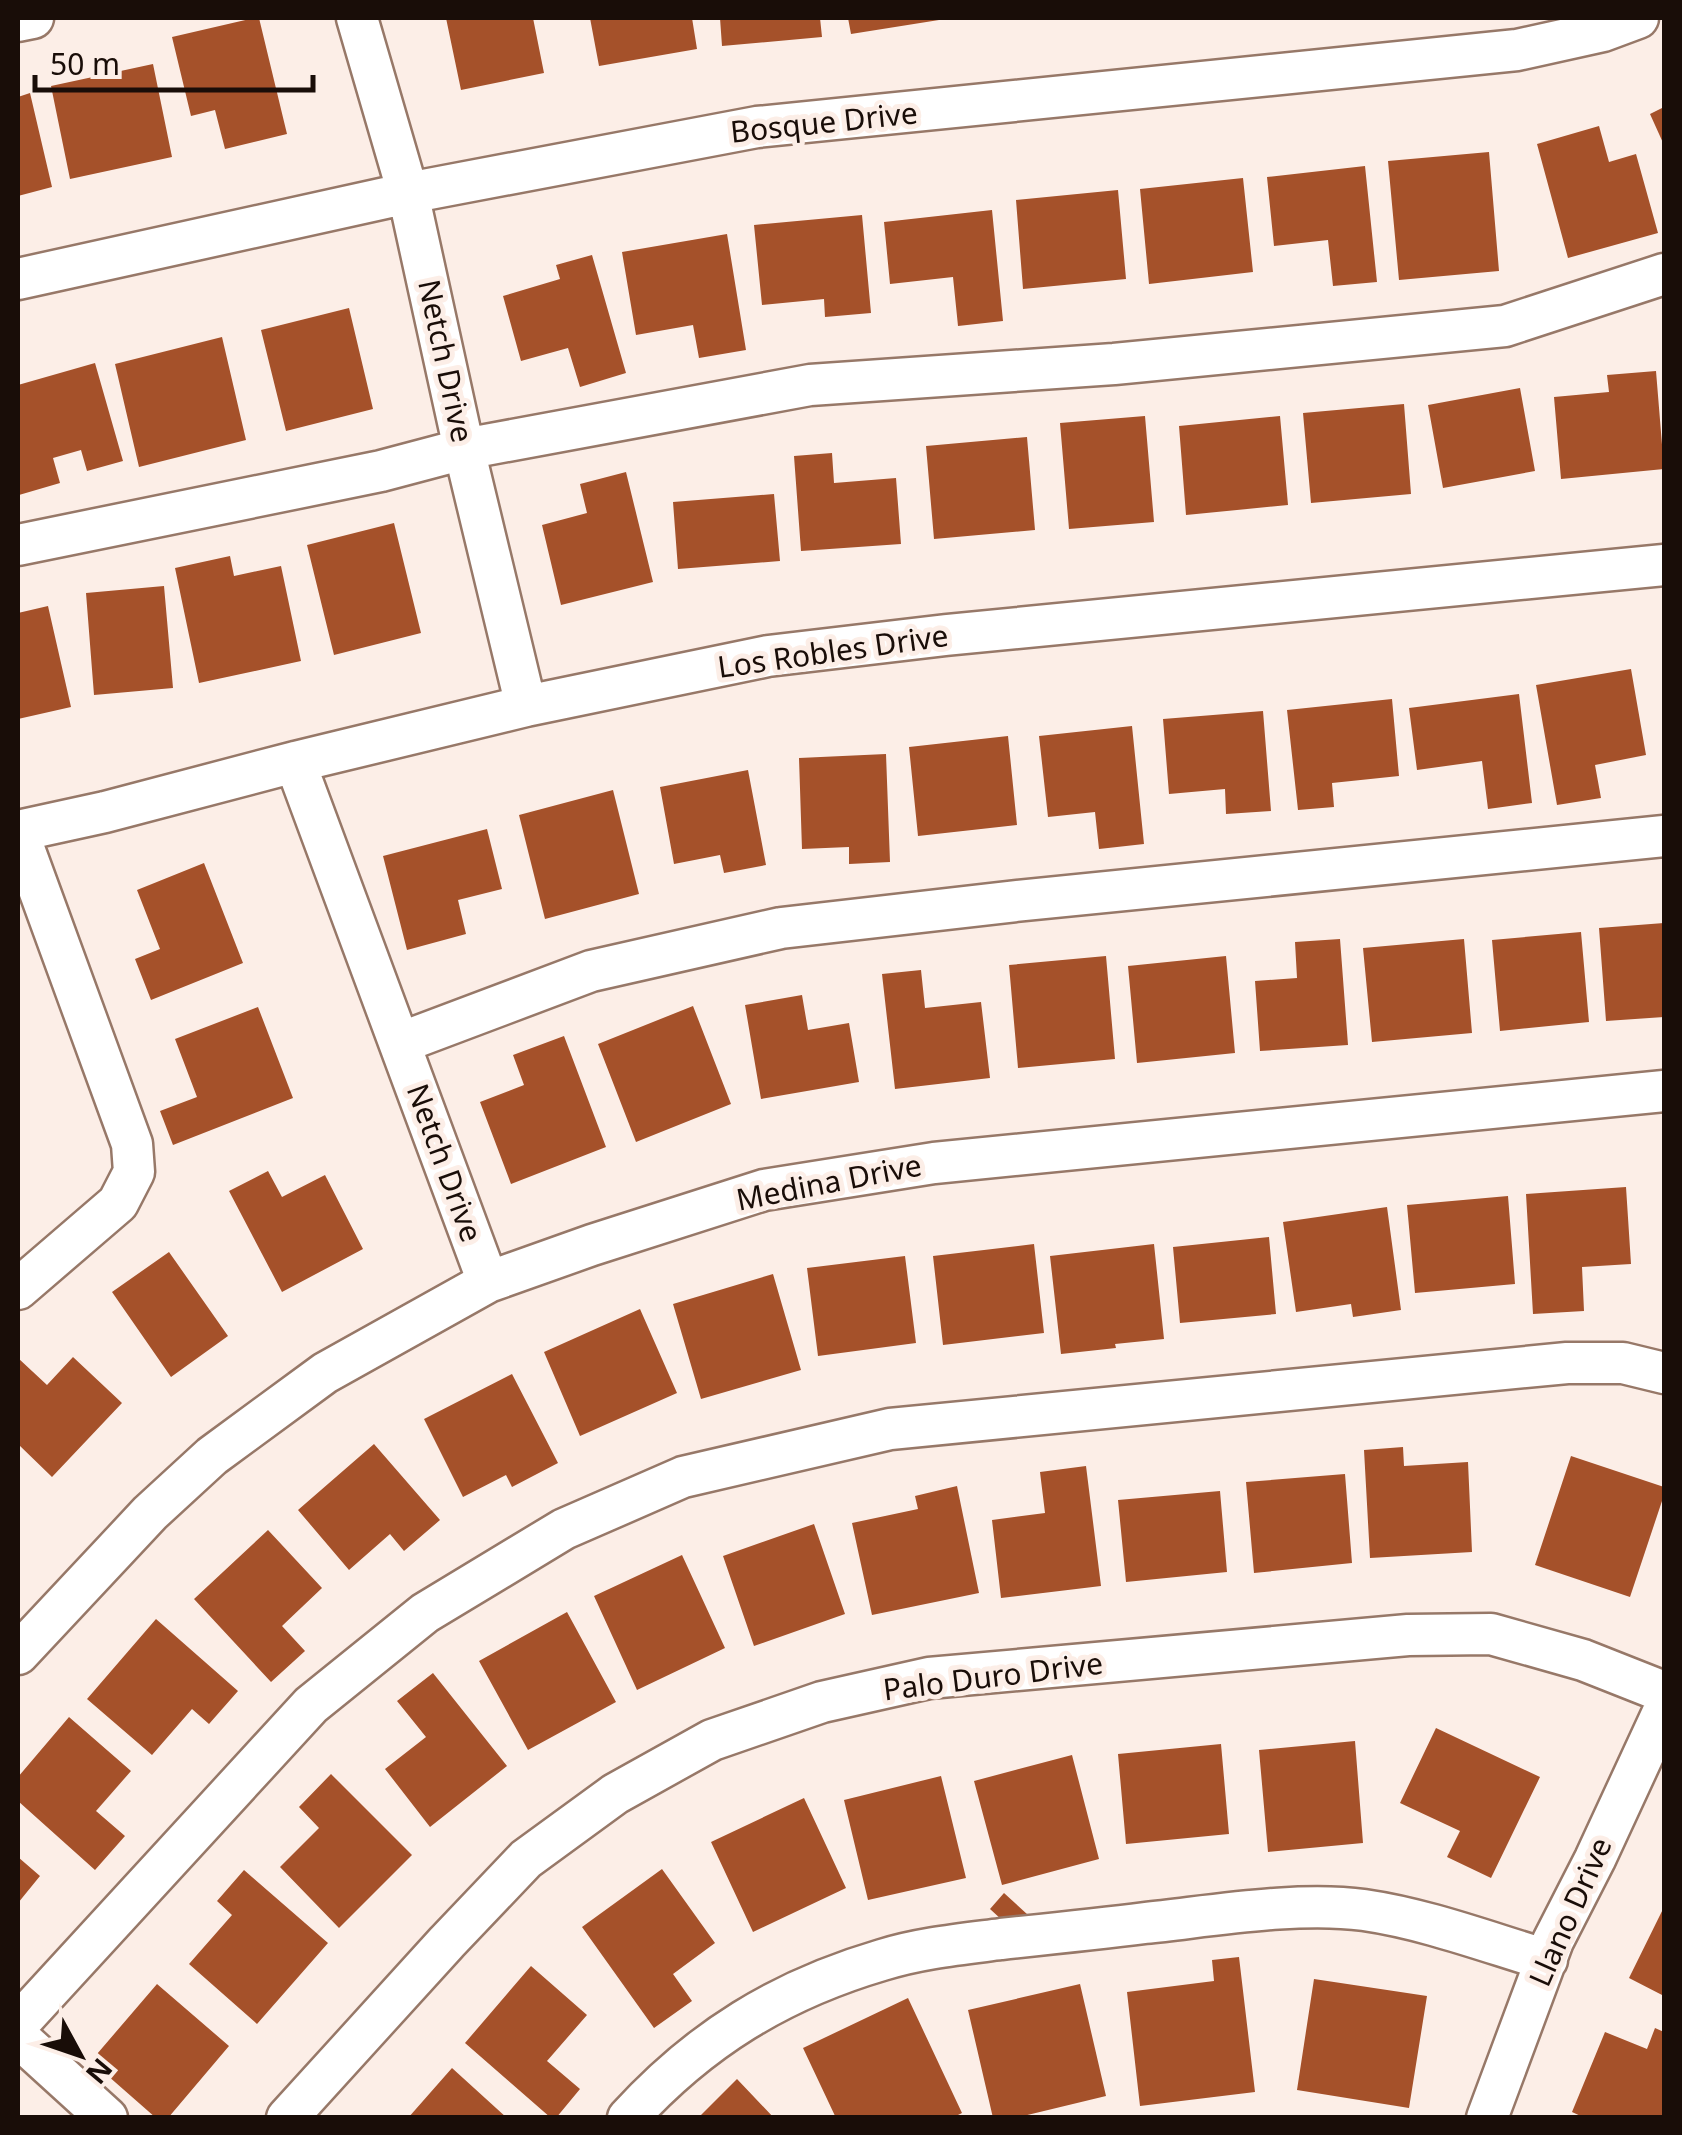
<svg xmlns="http://www.w3.org/2000/svg" width="1682" height="2135" font-family="'Noto Sans',sans-serif">
	<style>
		.building { fill: #a5512a }
		.lines { fill: none; stroke-linecap: round; stroke-linejoin: round }
		.minor-casing { stroke: #977868; stroke-width: 45 }
		.minor { stroke: #fff; stroke-width: 40 }
		.labels { text-anchor: middle; stroke-width: 10; stroke-linejoin: round; paint-order: stroke }
		.street-label { font-size: 30px; fill: #190d08; stroke: #fceee7 }
	</style>
	<rect width="100%" height="100%" fill="#fceee7"/>
	<!-- building -->
	<path class="building" d="M254,18H259L287,134L225,149L215,110L191,116L172,37Z
		M446,18H533L544,73L461,90Z
		M590,18H692L697,49L599,66Z
		M720,18H820L822,37L722,46Z
		M848,18H939V20L851,34Z
		M153,64L172,157L70,179L51,86Z
		M30,93L52,187L18,196V97Z
		M1664,107V145L1650,114Z
		M1599,126L1609,162L1636,154L1658,233L1568,258L1537,144Z
		M1489,152L1499,271L1399,280L1388,161Z
		M1365,166L1377,282L1333,286L1328,240L1274,246L1267,177Z
		M1243,178L1253,272L1149,284L1140,189Z
		M1118,190L1126,279L1023,289L1016,200Z
		M992,210L1003,321L958,326L953,277L890,284L884,222Z
		M862,215L871,313L825,317L824,299L762,305L754,225Z
		M727,234L746,350L699,358L693,325L636,335L622,252Z
		M592,255L626,373L580,387L568,348L521,361L503,296L560,279L556,265Z
		M349,308L373,409L286,431L261,330Z
		M222,337L246,440L139,467L115,364Z
		M95,363L123,461L87,471L81,450L53,458L60,483L19,495L18,385Z
		M1656,371L1664,469L1561,479L1554,397L1609,392L1607,375Z
		M1520,388L1535,471L1443,488L1428,405Z
		M1404,404L1411,494L1311,503L1303,413Z
		M1145,416L1154,522L1069,529L1060,423Z
		M1280,416L1288,505L1186,515L1179,426Z
		M1027,437L1035,530L934,539L926,446Z
		M832,453L834,483L896,478L901,544L801,551L794,456Z
		M626,472L653,582L561,605L542,525L587,513L580,484Z
		M774,494L780,561L678,569L673,502Z
		M394,523L421,633L334,655L307,545Z
		M230,556L234,576L281,566L301,661L199,683L175,568Z
		M164,586L173,688L94,695L86,593Z
		M48,606L71,707L18,719V613Z
		M1631,669L1646,755L1595,765L1601,798L1557,805L1536,685Z
		M1519,694L1532,803L1488,809L1482,761L1417,770L1409,708Z
		M1392,699L1399,776L1332,783L1334,807L1298,810L1287,710Z
		M1263,711L1271,811L1226,814L1225,789L1169,794L1163,719Z
		M1132,726L1144,844L1099,849L1095,812L1048,817L1039,736Z
		M1008,736L1017,825L918,836L909,747Z
		M886,754L890,862L849,864V847L802,849L799,758Z
		M748,770L766,865L724,873L720,855L674,864L660,787Z
		M613,790L639,894L545,919L519,815Z
		M487,829L502,889L458,900L466,934L407,950L383,856Z
		M204,863L243,963L151,1000L135,959L160,949L137,890Z
		M1664,923V1017L1606,1021L1599,928Z
		M1581,932L1589,1022L1500,1031L1492,940Z
		M1340,939L1348,1045L1260,1051L1255,981L1297,978L1295,942Z
		M1464,939L1472,1033L1372,1042L1363,948Z
		M1106,956L1115,1059L1018,1068L1009,965Z
		M1226,956L1235,1053L1137,1063L1128,966Z
		M921,970L925,1008L981,1002L990,1078L895,1089L882,974Z
		M802,995L808,1030L849,1023L859,1082L761,1099L745,1005Z
		M693,1006L731,1104L636,1142L598,1044Z
		M258,1007L293,1098L173,1145L160,1111L197,1097L175,1039Z
		M564,1036L606,1147L511,1184L480,1102L524,1085L513,1055Z
		M268,1171L282,1197L325,1175L363,1249L282,1292L229,1191Z
		M1626,1187L1631,1264L1582,1267L1584,1311L1533,1314L1526,1194Z
		M1508,1196L1515,1284L1415,1293L1407,1205Z
		M1387,1207L1401,1310L1353,1317L1351,1304L1296,1312L1283,1222Z
		M1269,1237L1276,1314L1180,1323L1173,1247Z
		M1034,1244L1044,1333L943,1345L933,1256Z
		M1154,1244L1164,1339L1115,1344L1116,1348L1061,1354L1050,1256Z
		M169,1252L228,1336L171,1377L112,1292Z
		M905,1256L916,1343L818,1356L807,1268Z
		M773,1274L801,1370L701,1399L673,1304Z
		M640,1309L677,1393L580,1436L544,1352Z
		M73,1357L122,1403L52,1477L18,1444V1358L47,1385Z
		M512,1374L558,1463L512,1487L506,1475L463,1497L424,1419Z
		M374,1444L440,1520L404,1551L390,1534L349,1570L298,1510Z
		M1403,1447L1404,1466L1468,1462L1472,1552L1370,1558L1364,1450Z
		M1571,1456L1664,1487V1495L1630,1597L1535,1565Z
		M1086,1466L1101,1586L1001,1598L992,1520L1045,1513L1040,1472Z
		M1345,1474L1352,1563L1254,1573L1246,1482Z
		M957,1486L979,1593L872,1615L852,1523L918,1509L915,1496Z
		M1220,1491L1227,1572L1126,1582L1118,1500Z
		M814,1524L845,1614L754,1646L723,1556Z
		M268,1530L322,1588L282,1626L305,1651L271,1682L194,1599Z
		M682,1555L725,1648L637,1690L594,1596Z
		M567,1612L616,1702L528,1750L479,1661Z
		M156,1619L238,1691L209,1724L192,1709L152,1755L87,1699Z
		M433,1673L507,1766L430,1827L385,1769L426,1737L397,1701Z
		M69,1717L131,1771L96,1811L125,1836L95,1870L18,1801V1777Z
		M1436,1728L1540,1777L1491,1878L1447,1857L1460,1831L1400,1803Z
		M1355,1741L1363,1843L1268,1852L1259,1750Z
		M1221,1744L1229,1834L1126,1844L1118,1754Z
		M1072,1755L1099,1859L1002,1885L974,1781Z
		M331,1774L412,1855L339,1928L280,1867L319,1828L299,1807Z
		M941,1776L966,1878L868,1900L844,1800Z
		M804,1798L846,1888L753,1932L711,1842Z
		M18,1857L40,1876L18,1903Z
		M662,1869L715,1943L673,1974L692,2001L654,2028L582,1927Z
		M244,1870L328,1943L257,2024L189,1964L232,1915L217,1901Z
		M1004,1893L1028,1915L1014,1931L990,1909Z
		M1664,1907V1996L1629,1978Z
		M1239,1957L1255,2092L1140,2106L1127,1992L1214,1981L1212,1960Z
		M531,1966L587,2015L547,2061L580,2089L556,2118H551L465,2043Z
		M1314,1979L1427,1996L1409,2108L1297,2090Z
		M157,1984L229,2046L168,2118H156L91,2061Z
		M1080,1984L1106,2096L1015,2118H993L968,2010Z
		M908,1998L962,2113L952,2118H836L803,2048Z
		M1655,2028L1664,2032V2101L1662,2107L1664,2108V2118H1585L1572,2112L1605,2032L1647,2049Z
		M452,2068L507,2118H408Z
		M737,2079L774,2118H698Z"/>
	<g class="lines">
		<defs>
			<path id="minor" d="M357,18L408,193L464,449L526,706
				M18,21L33,18
				M18,279L408,193L757,127L1517,50L1603,31L1638,18
				M18,545L381,471L464,449L810,385L1114,364L1505,326L1664,274
				M295,762L488,1282
				M18,831L105,812L295,762L526,706L768,656L946,635L1664,565
				M18,832L132,1144L134,1172L118,1203L18,1289
				M400,1043L591,971L781,928L1016,901L1664,836
				M18,1654L150,1513L212,1456L325,1373L488,1282L592,1245L764,1190L934,1163L1664,1091
				M18,2024L311,1705L425,1613L564,1529L683,1477L890,1429L1567,1363H1623L1664,1373
				M18,2037L107,2118
				M287,2118L447,1942L526,1859L615,1794L712,1740L822,1702L929,1678L1408,1635L1491,1634L1583,1660L1664,1692
				M628,2118C700,2039 780,1990 882,1960C920,1948 962,1944 1001,1939C1049,1934 1097,1929 1145,1923C1212,1916 1297,1901 1364,1910C1426,1919 1487,1942 1547,1960
				M1487,2118L1553,1941L1595,1859L1664,1710"/>
		</defs>
		<!-- minor casing -->
		<use href="#minor" class="minor-casing"/>
		<!-- minor -->
		<use href="#minor" class="minor"/>
	</g>
	<g class="labels">
		<!-- street labels -->
		<g class="street-label">
			<text transform="translate(824 123) rotate(-6)" y="10">Bosque Drive</text>
			<text transform="translate(445 361) rotate(78)" y="10">Netch Drive</text>
			<text transform="translate(833 652) rotate(-8)" y="10">Los Robles Drive</text>
			<text transform="translate(444 1163) rotate(70)" y="10">Netch Drive</text>
			<text transform="translate(829 1183) rotate(-11)" y="10">Medina Drive</text>
			<text transform="translate(993 1677) rotate(-7)" y="10">Palo Duro Drive</text>
			<text transform="translate(1571 1912) rotate(-66)" y="10">Llano Drive</text>
		</g>
	</g>
	<!-- border -->
	<rect width="1682" height="2135" fill="none" stroke="#190d08" stroke-width="40"/>
	<!-- north arrow -->
	<g transform="translate(80 2055) rotate(130)" stroke="#fceee7" stroke-width="8" paint-order="stroke">
	<path d="M0-8L18 38L0 25L-18 38Z" fill="#190d08"/>
	<text y="-15" font-size="28" font-weight="bold" text-anchor="middle" fill="#190d08">N</text>
	</g>
	<!-- scale -->
	<path d="M35 75v15h278v-15" fill="none" stroke="#190d08" stroke-width="5"/>
	<text x="50" y="75" font-size="30" fill="#190d08" stroke="#fceee7" stroke-width="8" paint-order="stroke">50 m</text>
</svg>
